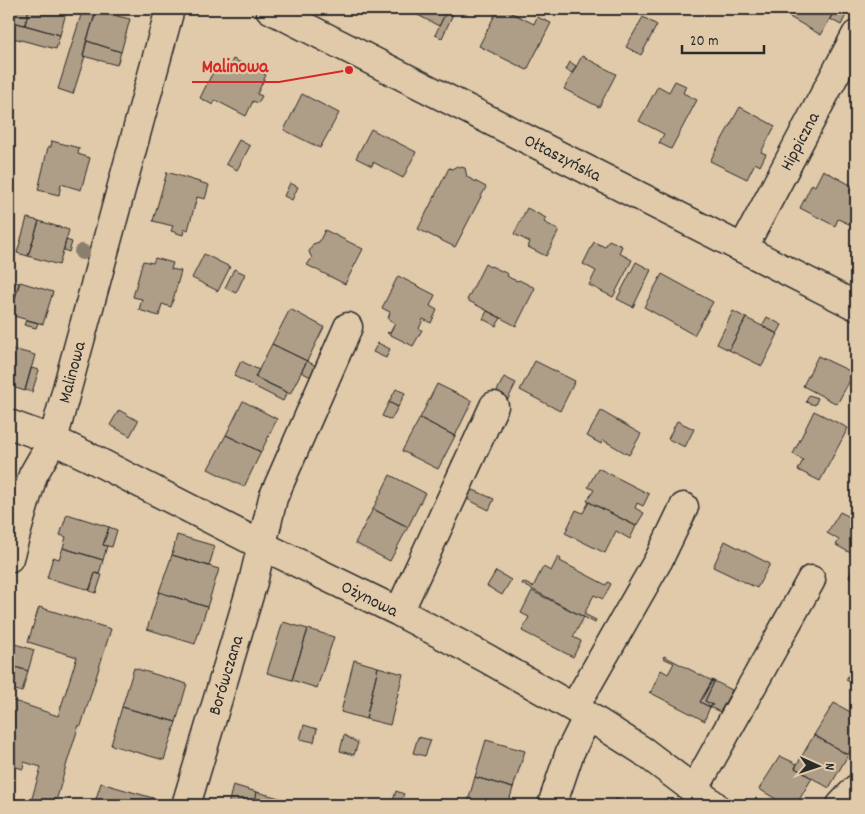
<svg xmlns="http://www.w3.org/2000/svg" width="865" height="814" font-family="Dekko,sans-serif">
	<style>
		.building { fill: #af9e87; stroke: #2b2b2b }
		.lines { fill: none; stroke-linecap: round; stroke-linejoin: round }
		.minor-casing { stroke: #2b2b2b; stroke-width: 31 }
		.minor { stroke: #e1caaa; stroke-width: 28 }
		.tree { fill: #8a7e6d }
		.labels { text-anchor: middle; stroke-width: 4; stroke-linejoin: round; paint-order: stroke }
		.street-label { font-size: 18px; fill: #2b2b2b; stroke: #e1caaa }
		.leader { fill: none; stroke: #d62828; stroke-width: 2 }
		.callout-dot { fill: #d62828; stroke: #e1caaa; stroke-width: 2 }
		.callout-label { font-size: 19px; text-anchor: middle; font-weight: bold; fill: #d62828; stroke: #e1caaa; stroke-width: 4; stroke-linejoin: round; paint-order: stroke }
	</style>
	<rect width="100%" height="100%" fill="#e1caaa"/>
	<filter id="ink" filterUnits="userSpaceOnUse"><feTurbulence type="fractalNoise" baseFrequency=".02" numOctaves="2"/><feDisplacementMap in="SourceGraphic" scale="10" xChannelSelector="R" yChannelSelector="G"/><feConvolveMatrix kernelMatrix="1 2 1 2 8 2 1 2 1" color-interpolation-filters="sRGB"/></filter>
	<g filter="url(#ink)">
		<!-- building -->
		<path class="building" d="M9,9H29L25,25L9,21Z
			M29,9H67L60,35L25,25Z
			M112,9L119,11L117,16L130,19L121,52L87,41L96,10L111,14Z
			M411,9H448L439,26L410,11Z
			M498,9H504L534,24L537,17L551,23L527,70L479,46Z
			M790,9H835L821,35L786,15Z
			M836,9H849L841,25L830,19Z
			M447,10L453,14L442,38L435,35Z
			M82,12L95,16L86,42L83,56H85L73,94L58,89Z
			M643,17L657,25L641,55L626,47Z
			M9,21L60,35L56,49L9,37Z
			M87,41L121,52L117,65L83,56Z
			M582,56L616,74L599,107L564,89Z
			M233,59L266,75L257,94L262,96L258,103L253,101L246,116L215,100L213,105L200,98L217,64L228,69Z
			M570,62L576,66L572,73L566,70Z
			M675,81L686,86L683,93L697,100L671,149L659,143L664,134L639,121L658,86L669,92Z
			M302,94L339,113L320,148L284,130Z
			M740,107L775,126L761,152L766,154L760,166L755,163L747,179L710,161Z
			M371,129L416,152L403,178L373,162L372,166L356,158Z
			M239,140L250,146L237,170L226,164Z
			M52,141L79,148L78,154L90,158L81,190L61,184L59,195L38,190L48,147H51Z
			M457,166L465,168L467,177L486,187L455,247L418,229L449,168L452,169Z
			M823,170L856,188V210L849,224L838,219L835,226L800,208L812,184L815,186Z
			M167,172L209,185L205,199L197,197L188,230L184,229L183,235L171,231L173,226L153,221Z
			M290,183L298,187L292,200L284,196Z
			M527,208L546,218L544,222L559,230L546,256L528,247L530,242L514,234Z
			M27,218L39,221L28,256L17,253Z
			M39,221L69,230L59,265L28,256Z
			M325,230L363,249L345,284L307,265L312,258L309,252L313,244L319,242Z
			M66,240L72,242L69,252L64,250Z
			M609,240L622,246L619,253L632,260L613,297L589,285L596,271L583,264L594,242L605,247Z
			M204,254L230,267L218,291L192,278Z
			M155,258L173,263L171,269L181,271L171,307L162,304L159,316L139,310L142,299L133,297L143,261L153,263Z
			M636,262L651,270L633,307L617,299Z
			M485,264L490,267L491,266L508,274L507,276L512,279L518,281L519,280L535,288L516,326L467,300Z
			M234,269L245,274L236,293L225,288Z
			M662,274L713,302L694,335L644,307Z
			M398,276L435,295L430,306L437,310L431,323L423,319L419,329L422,330L413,346L387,333L388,332L390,333L395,323L388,319L390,312L382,308Z
			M9,280L19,283L10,317H9Z
			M20,282L53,292L43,324L10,315Z
			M290,309L324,327L307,361L272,344Z
			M487,311L501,318L496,326L483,319Z
			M733,311L746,318L729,350L717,344Z
			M767,317L782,325L777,334L762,326Z
			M746,318L778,334L762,366L729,350Z
			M26,320L38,323L36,328L24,325Z
			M378,343L390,349L386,358L373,352Z
			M272,344L307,361L290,394L255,377Z
			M9,348L35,355L25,391L9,386Z
			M818,356L854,373L837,404L803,386Z
			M241,361L259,370L255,377L287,392L283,401L234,376Z
			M307,361L316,366L311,377L301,372Z
			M535,361L575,381L560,411L520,390Z
			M31,368L39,370L32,392L25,390Z
			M504,377L516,383L506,403L494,397Z
			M437,384L472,401L455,436L420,418Z
			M396,389L405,393L398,407L389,402Z
			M809,395L818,398L815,405L806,402Z
			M243,401L277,419L261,452L226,435Z
			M389,402L398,407L391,420L382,416Z
			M119,410L138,421L130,436L110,425Z
			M601,411L641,434L629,455L603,440L601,444L587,436Z
			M814,411L848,428L820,481L798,470L803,460L793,454Z
			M420,418L455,436L438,469L402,451Z
			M677,421L694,429L685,447L668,439Z
			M226,435L261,452L244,487L208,469Z
			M598,468L649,494L643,506L637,503L635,508L644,513L636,526L587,501L594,490L588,487Z
			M390,475L425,493L408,527L373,509Z
			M471,489L494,499L489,510L467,499Z
			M589,502L636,526L630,539L616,531L605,553L565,533L576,510L583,513Z
			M373,509L408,527L390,561L355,543Z
			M840,512L852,518L854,513L856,514V556L836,545L839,540L827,533Z
			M67,514L109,527L103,545L107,546L103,560L63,548L66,537L60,535Z
			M109,527L117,530L112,547L103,545Z
			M177,535L215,546L209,566L172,555Z
			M725,541L770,564L757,588L713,567Z
			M63,548L103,560L99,574L95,573L90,590L47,578L53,557L59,559Z
			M172,555L219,569L207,607L159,592Z
			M558,557L561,559L560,561L606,585L608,582L611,584L603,599L594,595L584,614L596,620L595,623L522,584L523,582L533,587L543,567L551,571Z
			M855,565H856V580L849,577Z
			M496,571L511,580L502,595L487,586Z
			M95,573L102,575L96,593L89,591Z
			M532,591L584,617L573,637L581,641L573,657L522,631L529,617L521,613Z
			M159,592L207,607L195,644L147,629Z
			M39,607L111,629L81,726L79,725L66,766L55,805L34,800L33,805H30L41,767L24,762L23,769L9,765V707L11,700L58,716L77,657L28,642Z
			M283,622L308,629L292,680L267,673Z
			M308,629L334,637L317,688L292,680Z
			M9,642L34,650L28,671L9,665Z
			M664,656L712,681L700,702L710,707L705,719V721L649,692H651L661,670L668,674L674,663L663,658Z
			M354,660L378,667L366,719L341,712Z
			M856,661V685L846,680Z
			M9,665L28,671L22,692L9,688Z
			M378,667L403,674L390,725L366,719Z
			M134,668L187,684L176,722L122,707Z
			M712,680L732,690L720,712L710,707L713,705L705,701L714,682Z
			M712,681L714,682L705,701L713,705L710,707L700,702Z
			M834,703L856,715V741L848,755L814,735Z
			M122,707L176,722L164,760L111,745Z
			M304,725L317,729L314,742L300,739Z
			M344,735L358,743L354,755L340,751Z
			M814,735L848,755L829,788L795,768Z
			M418,737L431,740L425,756L413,753Z
			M486,740L525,751L513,788L475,777Z
			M780,756L797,764L795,768L812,778L796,805H786L759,789Z
			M475,777L513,788L508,805H467Z
			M101,783L153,798L151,805H94Z
			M233,785L257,792L254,805H228Z
			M396,791L404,794L400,803L393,801Z
			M257,792L283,799L281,805H254Z
			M615,799L634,805H613Z
			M34,800L53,805H33Z"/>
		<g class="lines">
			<defs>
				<path id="minor" d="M270,9L856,306
					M743,248L856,35
					M9,424L53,440L87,456L261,545L399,612L486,658L588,716L643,751L714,805
					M9,558L33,475L53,440L170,9
					M399,612L494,406
					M574,708L659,559L684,507
					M694,790L811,580
					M186,805L253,582L273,498L348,327
					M552,805L570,752L588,716
					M841,805L856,789"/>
			</defs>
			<!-- minor casing -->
			<use href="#minor" class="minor-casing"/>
			<!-- minor -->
			<use href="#minor" class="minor"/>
		</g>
		<!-- trees -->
		<circle class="tree" cx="82" cy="252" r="8"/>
	</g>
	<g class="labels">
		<!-- street labels -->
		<g class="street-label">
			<text transform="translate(799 141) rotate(-62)" y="6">Hippiczna</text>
			<text transform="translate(563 157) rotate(27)" y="6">Ołtaszyńska</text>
			<text transform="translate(71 372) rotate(-75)" y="6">Malinowa</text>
			<text transform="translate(370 598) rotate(26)" y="6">Ożynowa</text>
			<text transform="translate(225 675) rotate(-73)" y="6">Borówczana</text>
		</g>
	</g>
	<!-- callouts -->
	<path class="leader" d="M349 70L279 82H192"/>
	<circle class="callout-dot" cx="349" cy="70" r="5"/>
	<g class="callout-label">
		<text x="235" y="72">Malinowa</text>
	</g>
	<!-- margin -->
	<rect width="865" height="814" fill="none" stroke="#e1caaa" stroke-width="30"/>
	<rect x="15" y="15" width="835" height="784" fill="none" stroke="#2b2b2b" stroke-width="2" filter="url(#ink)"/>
	<!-- north arrow -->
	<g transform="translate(818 766) rotate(93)" stroke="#e1caaa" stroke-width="4" paint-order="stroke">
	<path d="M0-4L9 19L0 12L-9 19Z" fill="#2b2b2b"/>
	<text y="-8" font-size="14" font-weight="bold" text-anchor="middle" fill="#2b2b2b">N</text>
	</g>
	<!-- scale -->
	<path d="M682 45v8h82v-8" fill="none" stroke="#2b2b2b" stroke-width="2.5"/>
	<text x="690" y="45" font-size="15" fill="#2b2b2b" stroke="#e1caaa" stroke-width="4" paint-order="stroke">20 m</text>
</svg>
